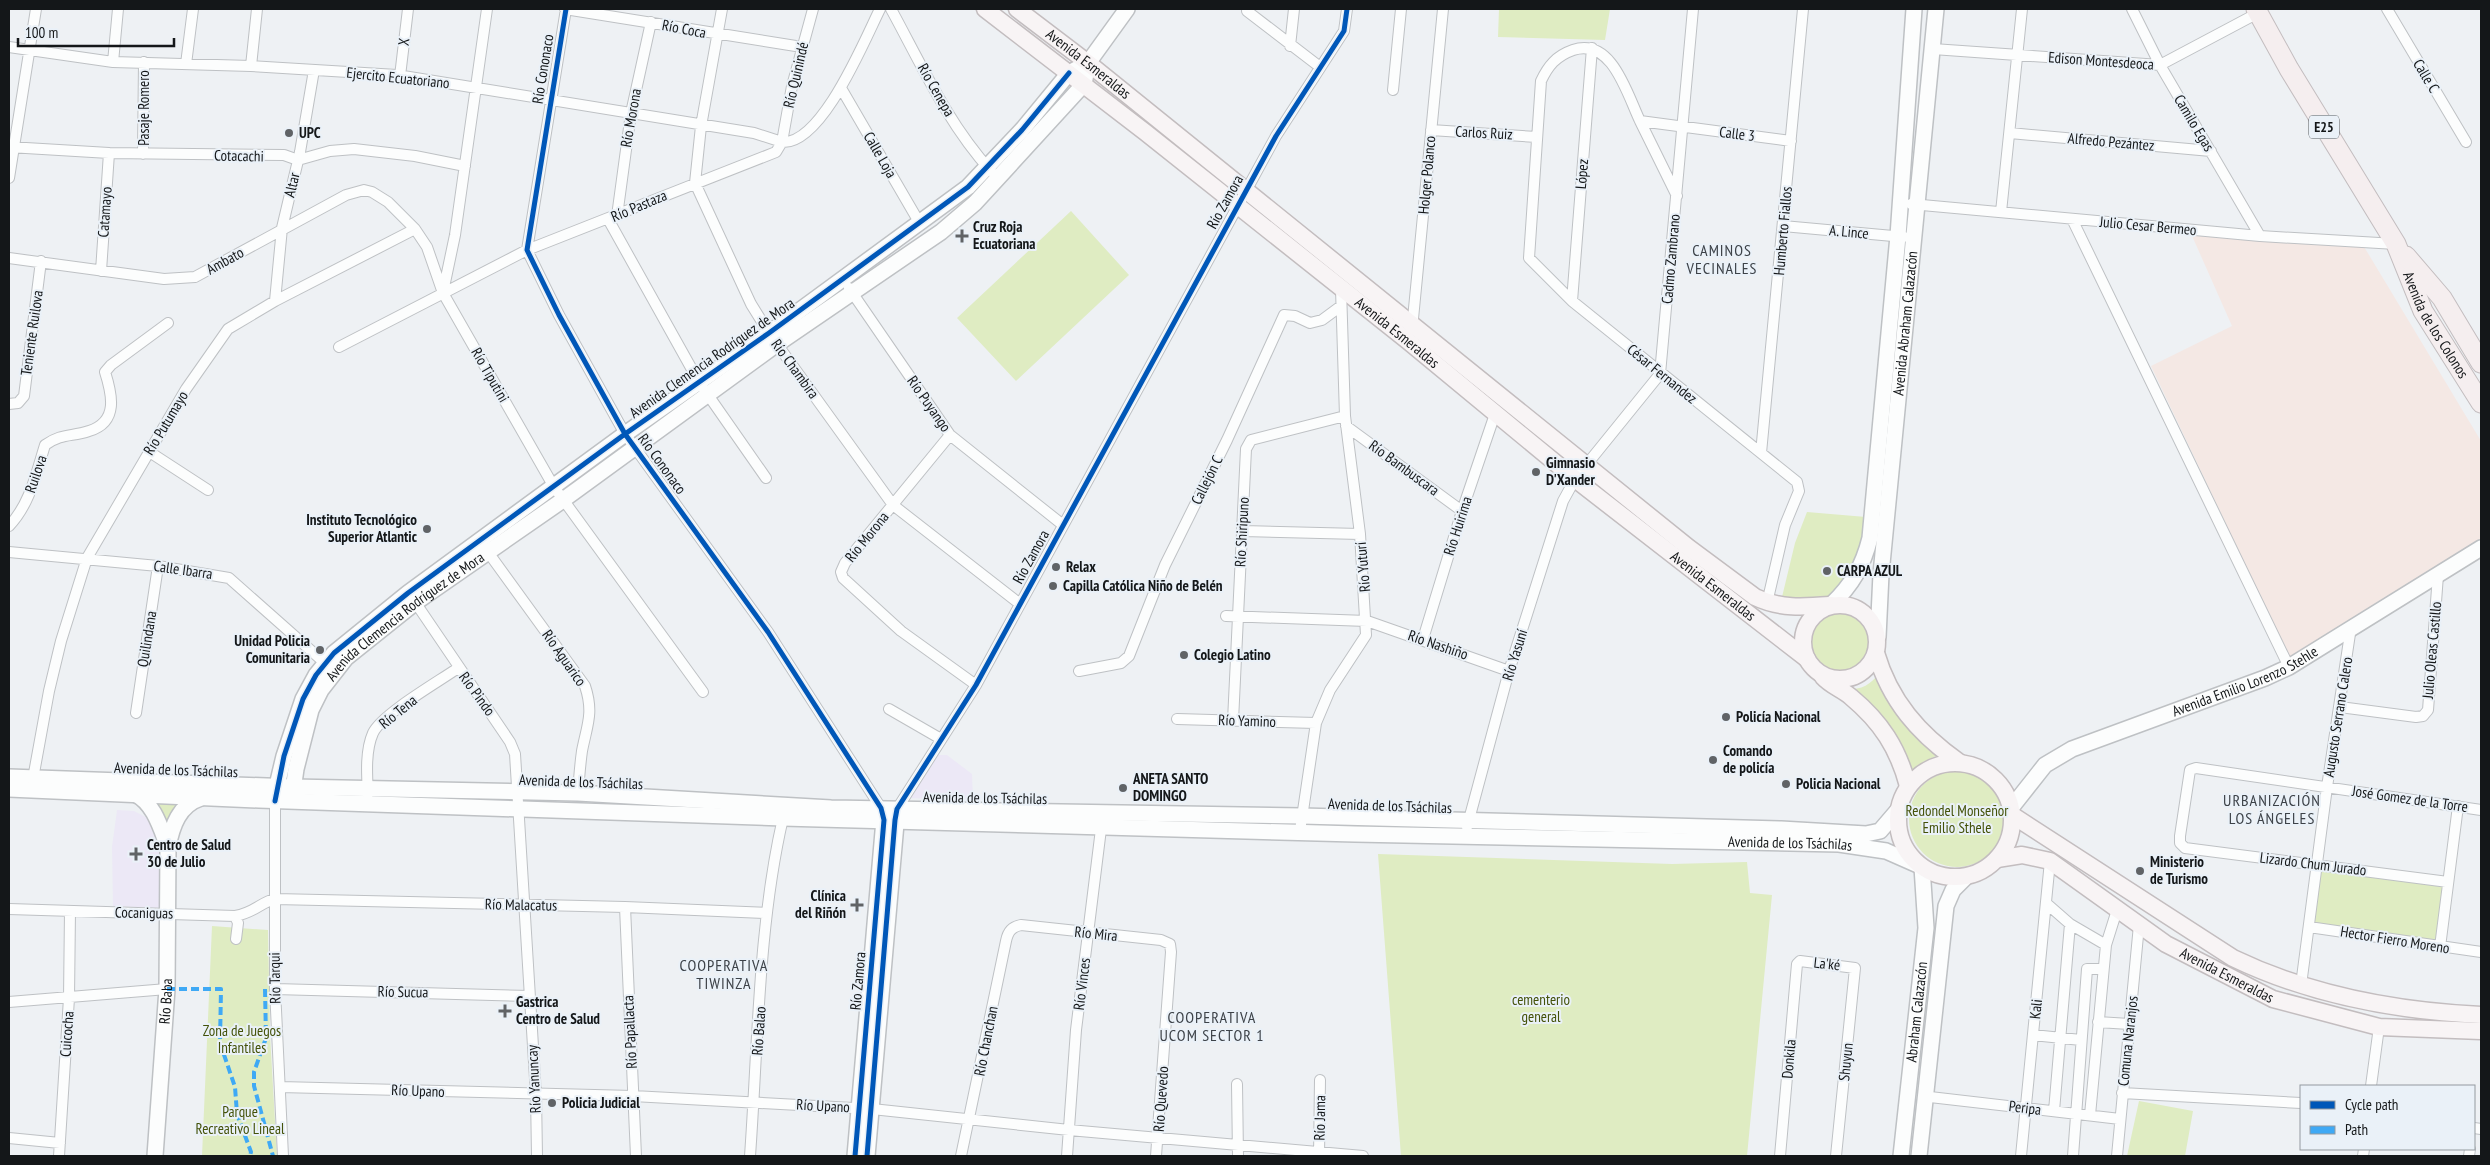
<svg xmlns="http://www.w3.org/2000/svg" width="2490" height="1165" font-family="'PT Sans Narrow',sans-serif">
	<style>
		.industrial { fill: #f4e8e4 }
		.medical { fill: #ece8f6 }
		.green { fill: #dfecc2 }
		.lines { fill: none; stroke-linecap: round; stroke-linejoin: round }
		.street-casing { stroke: #bec1c4; stroke-width: 12 }
		.secondary-casing { stroke: #bec1c4; stroke-width: 18 }
		.primary-casing { stroke: #c3bdbf; stroke-width: 19 }
		.highway-casing { stroke: #c3bdbf; stroke-width: 21 }
		.street { stroke: #fcfdfd; stroke-width: 10 }
		.secondary { stroke: #fcfdfd; stroke-width: 15 }
		.primary { stroke: #f8f4f5; stroke-width: 16 }
		.highway { stroke: #f5eeef; stroke-width: 19 }
		.quiet { stroke: #3fa9f5; stroke-width: 4; stroke-dasharray: 8 4; stroke-linecap: butt }
		.cycleway-casing { stroke: #eaf1f8; stroke-width: 8 }
		.cycleway { stroke: #0057b8; stroke-width: 5 }
		.poi-dot { fill: #606366; stroke: #eaf1f8; stroke-width: 2 }
		.labels { text-anchor: middle; stroke-width: 4; stroke-linejoin: round; paint-order: stroke }
		.shield { fill: #eaf1f8; stroke: #54585c; stroke-width: 1 }
		.shield-label { font-size: 14px; font-weight: bold; fill: #141719 }
		.street-label { font-size: 15px; fill: #141719; stroke: #eaf1f8 }
		.poi-label { font-size: 15px; font-weight: bold; fill: #141719; stroke: #eaf1f8; text-anchor: start }
		.park-label { font-size: 15px; fill: #445209; stroke: #eaf1f8 }
		.neighbourhood-label { font-size: 16px; letter-spacing: 1px; fill: #3d4248; stroke: #eaf1f8 }
	</style>
	<rect width="100%" height="100%" fill="#eef1f4"/>
	<!-- industrial -->
	<path class="industrial" d="M2189,229L2363,245L2481,441V543L2289,657L2151,366L2232,326Z"/>
	<!-- medical -->
	<path class="medical" d="M934,755H947L972,774L973,800L908,798Z
		M117,810L134,811L146,817L155,831L161,860V908L113,906L112,847Z"/>
	<!-- green -->
	<path class="green" d="M1499,9H1610L1605,40L1498,37Z
		M1071,211L1129,275L1016,381L957,318Z
		M1807,512L1866,517C1864,530 1865,547 1860,559C1856,569 1839,592 1828,597C1816,603 1795,600 1782,597L1795,543Z
		M1809 641a31 31 0 1 1 62 0a31 31 0 1 1-62 0Z
		M1882,670L1942,758L1936,756L1923,762L1912,775L1896,736L1886,721L1852,689C1866,689 1874,680 1882,670Z
		M1909 819a48 48 0 1 1 96 0a48 48 0 1 1-96 0Z
		M153,802L179,803L167,830Z
		M1378,854L1672,864L1747,862L1750,893L1772,895L1747,1156H1401Z
		M2317,864L2446,883L2440,947L2309,927Z
		M212,926L268,930L270,1035L277,1156H202Z
		M2139,1101L2193,1111L2185,1156H2127Z"/>
	<g class="lines">
		<defs>
			<path id="street" d="M565,9L802,47
				M566,9L527,250L559,315L625,434L768,632L881,808
				M722,9L701,126L695,183L751,304L769,333L893,505L1020,604
				M891,9C921,64 948,124 991,171
				M1249,9L1247,11L1320,67
				M2132,9L2160,65L2260,236
				M2387,9L2466,142
				M1290,46L1294,9
				M9,47L113,62L251,66L397,75L754,133L782,142L792,86L813,9
				M1933,49L2160,65L2258,13
				M113,62L118,9
				M186,64L193,9
				M251,66L257,9
				M400,76L408,9
				M841,88L919,222
				M1393,90L1401,9
				M1640,121L1677,196
				M1431,130L1537,137
				M2010,133L2211,151
				M9,147L109,153L284,155L298,160L330,151L354,149L415,156L465,166
				M143,154L144,62
				M9,178L36,9
				M1911,204L2260,236L2396,244
				M2001,212L2022,9
				M617,216L631,113L651,22
				M608,219L699,382L766,478
				M2072,219L2289,667
				M1783,226L1904,237
				M9,258L164,279L195,277L346,195L364,190L372,192L388,202L415,229L427,247L443,293L554,487L703,692
				M101,271L109,153
				M849,288L950,435L1063,525
				M443,292L455,235L487,9
				M275,301L282,228L300,152L314,70
				M1572,301L1592,48
				M1412,329L1443,9
				M339,347L527,250L776,152L782,142C822,145 865,39 880,9
				M9,404L18,403L24,396L41,261
				M1346,426L1462,511
				M950,435L845,563L841,572L843,578L901,631L976,685
				M148,451L208,490
				M1761,453L1803,9
				M9,526C30,504 36,474 45,445C62,433 71,437 89,431C119,422 112,394 105,372L111,365L168,323
				M1243,531L1360,534
				M485,548L585,686C594,713 587,725 582,751C580,765 579,779 578,793
				M9,552L158,566L229,578L325,663
				M413,599L510,742L515,754L536,1095L537,1156
				M1767,603L1785,525L1799,491L1797,482L1572,301L1529,258L1541,81C1548,66 1556,56 1573,50C1612,37 1627,94 1640,121L1791,141
				M1226,616L1367,621L1509,671
				M1423,639L1462,511L1495,414
				M1079,671L1121,663L1129,656L1165,565L1227,440L1284,315L1295,316L1310,323L1322,320L1341,306
				M2340,707L2416,717L2423,716L2428,710L2438,575
				M889,709L941,739
				M136,713L158,566
				M1177,719L1316,723
				M1233,721L1246,449L1251,440L1345,416
				M32,784L49,691L61,641L87,558L186,389L228,329L275,301L415,229
				M368,794C367,776 365,751 373,733C382,714 438,682 458,668
				M275,801V989L283,1156
				M897,809L976,685L1246,191L1276,136L1344,31L1347,9
				M1467,827L1509,671L1563,501L1575,479L1660,374L1693,9
				M1300,831L1316,723L1330,690L1366,635L1360,534L1345,416L1341,289
				M2448,882L2185,848L2180,843V836L2190,770L2196,768L2481,810
				M2046,903L2070,924L2054,1111
				M625,907L636,1156
				M9,909L235,916C254,913 261,902 275,899L625,907L767,913
				M235,916L238,923L236,939
				M2070,924L2106,945
				M2309,927L2481,952
				M2440,947L2458,806
				M2301,985L2327,787L2351,627
				M275,989L530,996
				M9,1002L167,989
				M2098,1022L2129,1024
				M2033,1035L2081,1040
				M1237,1084L1238,1156
				M2371,1086L2379,1027
				M280,1087L633,1096L872,1109L1069,1130L1363,1156
				M2122,1093L2301,1103
				M1930,1097L2120,1119
				M2090,1115L2106,945L2117,910
				M2474,1128L2481,1129
				M9,1138L60,1143
				M59,1156L69,998L70,911
				M750,1156C758,1045 758,926 783,818
				M961,1156L1006,941C1008,931 1012,927 1021,925L1161,940L1170,944L1171,952L1156,1156
				M1067,1156L1076,1030L1102,821
				M1319,1156L1320,1080
				M1780,1156L1797,964L1800,961L1855,968L1836,1156
				M2021,1156L2050,861
				M2073,1156L2087,969H2103
				M2117,1156L2139,925
				M2363,1156L2364,1149
				M2469,1156L2470,1149"/>
			<g id="secondary">
				<path d="M1831,605C1852,585 1863,566 1870,538L1898,236L1914,9"/>
				<path id="s1" d="M1878,637L1881,574L1936,9"/>
				<path d="M9,777L293,787L578,793L831,808L1302,816L1781,829L1866,834L1880,831L1898,810"/>
				<path id="s2" d="M9,789L259,800L783,818L1355,834L1839,844L1886,851L1920,866"/>
				<path d="M135,794C154,803 161,829 168,847"/>
				<path d="M275,794L284,756L303,699L316,675L334,653L408,593L625,434L769,333L968,187L1022,130L1069,73L1080,67"/>
				<path id="s3" d="M292,797L296,769L311,710L321,690L346,658L416,602L563,500L777,344L941,232L975,203L1084,84L1088,63L1127,9"/>
				<path id="s4" d="M2011,808L2045,765L2072,749L2265,678L2289,667L2481,548"/>
				<path id="s5" d="M155,1156L167,989L168,847C172,826 179,805 201,798"/>
				<path d="M855,1156L884,820L882,812"/>
				<path d="M867,1156L897,812"/>
				<path id="s6" d="M1901,1156L1926,928L1922,867"/>
				<path d="M1919,1156L1946,906L1953,890L1967,876"/>
			</g>
			<g id="primary">
				<path id="s7" d="M985,9L1145,132L1408,341L1575,479L1807,659"/>
				<path id="s8" d="M1017,9L1088,63L1689,548L1755,597C1780,609 1804,607 1831,605"/>
				<circle cx="1840" cy="642" r="37"/>
				<path d="M1876,653C1890,701 1919,734 1959,762"/>
				<path d="M1823,677C1831,686 1842,689 1851,697C1881,722 1898,748 1908,786"/>
				<circle cx="1955" cy="820" r="57"/>
				<path d="M2012,815L2233,958C2310,995 2396,1011 2481,1015"/>
				<path id="s9" d="M1997,859L2022,855L2050,861L2166,944L2273,999L2379,1027L2481,1031"/>
			</g>
			<g id="highway">
				<path id="s10" d="M2256,9L2289,69L2396,244L2423,311L2481,403"/>
				<path d="M2406,256L2442,298L2481,363"/>
			</g>
		</defs>
		<!-- street casing -->
		<use href="#street" class="street-casing"/>
		<!-- secondary casing -->
		<use href="#secondary" class="secondary-casing"/>
		<!-- primary casing -->
		<use href="#primary" class="primary-casing"/>
		<!-- highway casing -->
		<use href="#highway" class="highway-casing"/>
		<!-- street -->
		<use href="#street" class="street"/>
		<!-- secondary -->
		<use href="#secondary" class="secondary"/>
		<!-- primary -->
		<use href="#primary" class="primary"/>
		<!-- highway -->
		<use href="#highway" class="highway"/>
		<!-- quiet -->
		<path class="quiet" d="M167,989H221L220,1043L235,1087L237,1114L251,1152L250,1156
			M265,989L266,1038L254,1072V1086L273,1156"/>
		<defs>
			<path id="cycleway" d="M566,9L527,250L559,315L625,434L768,632L881,808L884,820L855,1156
				M275,801L284,756L303,699L316,675L334,653L408,593L625,434L769,333L968,187L1022,130L1069,73
				M867,1156L895,820L897,809L976,685L1246,191L1276,136L1344,31L1347,9"/>
		</defs>
		<!-- cycleway casing -->
		<use href="#cycleway" class="cycleway-casing"/>
		<!-- cycleway -->
		<use href="#cycleway" class="cycleway"/>
	</g>
	<!-- markers -->
	<g class="poi-dot">
		<circle cx="289" cy="133" r="5"/>
		<path d="M959.5 228.5h5v5h5v5h-5v5h-5v-5h-5v-5h5z"/>
		<circle cx="1536" cy="472" r="5"/>
		<circle cx="427" cy="529" r="5"/>
		<circle cx="1056" cy="567" r="5"/>
		<circle cx="1827" cy="571" r="5"/>
		<circle cx="1053" cy="586" r="5"/>
		<circle cx="320" cy="650" r="5"/>
		<circle cx="1184" cy="655" r="5"/>
		<circle cx="1726" cy="717" r="5"/>
		<circle cx="1713" cy="760" r="5"/>
		<circle cx="1786" cy="784" r="5"/>
		<circle cx="1123" cy="788" r="5"/>
		<path d="M133.5 846.5h5v5h5v5h-5v5h-5v-5h-5v-5h5z"/>
		<circle cx="2140" cy="871" r="5"/>
		<path d="M854.5 897.5h5v5h5v5h-5v5h-5v-5h-5v-5h5z"/>
		<path d="M502.5 1003.5h5v5h5v5h-5v5h-5v-5h-5v-5h5z"/>
		<circle cx="552" cy="1103" r="5"/>
	</g>
	<g class="labels">
		<!-- shield labels -->
		<rect class="shield" x="2309" y="115.5" width="30" height="23" rx="4"/>
		<g class="shield-label">
			<text x="2324" y="132">E25</text>
		</g>
		<!-- street labels -->
		<g class="street-label">
			<text transform="translate(684 29) rotate(11)" y="5">Río Coca</text>
			<text transform="translate(404 42) rotate(-83)" y="5">X</text>
			<text transform="translate(2101 61) rotate(4)" y="5">Edison Montesdeoca</text>
			<text dy="5" stroke="none"><textPath href="#s8" startOffset="90">Avenida Esmeraldas</textPath></text>
			<text transform="translate(543 69) rotate(-81)" y="5">Río Cononaco</text>
			<text transform="translate(796 75) rotate(-77)" y="5">Río Quinindé</text>
			<text transform="translate(2426 76) rotate(59)" y="5">Calle C</text>
			<text transform="translate(398 78) rotate(6)" y="5">Ejercito Ecuatoriano</text>
			<text transform="translate(936 90) rotate(60)" y="5">Río Cenepa</text>
			<text transform="translate(144 108) rotate(-90)" y="5">Pasaje Romero</text>
			<text transform="translate(631 118) rotate(-80)" y="5">Río Morona</text>
			<text transform="translate(2194 123) rotate(59)" y="5">Camilo Egas</text>
			<text transform="translate(1484 133) rotate(3)" y="5">Carlos Ruiz</text>
			<text transform="translate(1737 134) rotate(7)" y="5">Calle 3</text>
			<text transform="translate(2111 142) rotate(5)" y="5">Alfredo Pezántez</text>
			<text transform="translate(880 155) rotate(60)" y="5">Calle Loja</text>
			<text transform="translate(239 156) rotate(1)" y="5">Cotacachi</text>
			<text transform="translate(1582 174) rotate(-85)" y="5">López</text>
			<text transform="translate(1427 175) rotate(-85)" y="5">Holger Polanco</text>
			<text transform="translate(292 185) rotate(-77)" y="5">Altar</text>
			<text transform="translate(1225 202) rotate(-61)" y="5">Río Zamora</text>
			<text transform="translate(639 206) rotate(-23)" y="5">Río Pastaza</text>
			<text transform="translate(105 212) rotate(-86)" y="5">Catamayo</text>
			<text transform="translate(2148 226) rotate(5)" y="5">Julio Cesar Bermeo</text>
			<text transform="translate(1783 231) rotate(-85)" y="5">Humberto Fiallos</text>
			<text transform="translate(1849 232) rotate(5)" y="5">A. Lince</text>
			<text transform="translate(1671 259) rotate(-85)" y="5">Cadmo Zambrano</text>
			<text transform="translate(225 261) rotate(-29)" y="5">Ambato</text>
			<text dy="5" stroke="none"><textPath href="#s1" startOffset="315">Avenida Abraham Calazacón</textPath></text>
			<text dy="5" stroke="none"><textPath href="#s10" startOffset="364">Avenida de los Colonos</textPath></text>
			<text transform="translate(32 333) rotate(-82)" y="5">Teniente Ruilova</text>
			<text dy="5" stroke="none"><textPath href="#s7" startOffset="524">Avenida Esmeraldas</textPath></text>
			<text transform="translate(712 358) rotate(-35)" y="5">Avenida Clemencia Rodríguez de Mora</text>
			<text transform="translate(795 369) rotate(54)" y="5">Río Chambira</text>
			<text transform="translate(1662 374) rotate(39)" y="5">César Fernandez</text>
			<text transform="translate(490 375) rotate(60)" y="5">Río Tiputini</text>
			<text transform="translate(929 404) rotate(55)" y="5">Río Puyango</text>
			<text transform="translate(166 423) rotate(-59)" y="5">Río Putumayo</text>
			<text transform="translate(662 464) rotate(54)" y="5">Río Cononaco</text>
			<text transform="translate(1404 468) rotate(36)" y="5">Río Bambuscara</text>
			<text transform="translate(36 474) rotate(-71)" y="5">Ruilova</text>
			<text transform="translate(1207 480) rotate(-64)" y="5">Callejón C</text>
			<text transform="translate(1458 526) rotate(-72)" y="5">Río Huirima</text>
			<text transform="translate(1242 532) rotate(-87)" y="5">Río Shiripuno</text>
			<text transform="translate(867 537) rotate(-51)" y="5">Río Morona</text>
			<text transform="translate(1031 557) rotate(-61)" y="5">Río Zamora</text>
			<text transform="translate(1363 567) rotate(-95)" y="5">Río Yuturí</text>
			<text transform="translate(183 570) rotate(8)" y="5">Calle Ibarra</text>
			<text dy="5" stroke="none"><textPath href="#s7" startOffset="929">Avenida Esmeraldas</textPath></text>
			<text dy="5" stroke="none"><textPath href="#s3" startOffset="224">Avenida Clemencia Rodríguez de Mora</textPath></text>
			<text transform="translate(147 639) rotate(-81)" y="5">Quilindana</text>
			<text transform="translate(1438 645) rotate(19)" y="5">Río Nashiño</text>
			<text transform="translate(2432 650) rotate(-85)" y="5">Julio Oleas Castillo</text>
			<text transform="translate(1515 655) rotate(-73)" y="5">Río Yasuní</text>
			<text transform="translate(564 658) rotate(55)" y="5">Río Aguarico</text>
			<text dy="5" stroke="none"><textPath href="#s4" startOffset="272">Avenida Emilio Lorenzo Stehle</textPath></text>
			<text transform="translate(477 694) rotate(54)" y="5">Río Pindo</text>
			<text transform="translate(398 712) rotate(-39)" y="5">Río Tena</text>
			<text transform="translate(2338 717) rotate(-81)" y="5">Augusto Serrano Calero</text>
			<text transform="translate(1247 721) rotate(2)" y="5">Río Yamino</text>
			<text transform="translate(176 770) rotate(2)" y="5">Avenida de los Tsáchilas</text>
			<text transform="translate(581 782) rotate(2)" y="5">Avenida de los Tsáchilas</text>
			<text transform="translate(985 798) rotate(1)" y="5">Avenida de los Tsáchilas</text>
			<text transform="translate(2410 799) rotate(8)" y="5">José Gomez de la Torre</text>
			<text transform="translate(1390 806) rotate(2)" y="5">Avenida de los Tsáchilas</text>
			<text dy="5" stroke="none"><textPath href="#s2" startOffset="1782">Avenida de los Tsáchilas</textPath></text>
			<text transform="translate(2313 864) rotate(7)" y="5">Lizardo Chum Jurado</text>
			<text transform="translate(521 905) rotate(1)" y="5">Río Malacatus</text>
			<text transform="translate(144 913) rotate(1)" y="5">Cocaniguas</text>
			<text transform="translate(1096 934) rotate(6)" y="5">Río Mira</text>
			<text transform="translate(2395 940) rotate(9)" y="5">Hector Fierro Moreno</text>
			<text transform="translate(1827 964) rotate(6)" y="5">La'ké</text>
			<text dy="5" stroke="none"><textPath href="#s9" startOffset="265">Avenida Esmeraldas</textPath></text>
			<text transform="translate(275 978) rotate(-91)" y="5">Río Tarqui</text>
			<text transform="translate(858 981) rotate(-85)" y="5">Río Zamora</text>
			<text transform="translate(1082 984) rotate(-83)" y="5">Río Vinces</text>
			<text transform="translate(403 992) rotate(1)" y="5">Río Sucua</text>
			<text dy="5" stroke="none"><textPath href="#s5" startOffset="155">Río Baba</textPath></text>
			<text transform="translate(2036 1009) rotate(-84)" y="5">Kali</text>
			<text dy="5" stroke="none"><textPath href="#s6" startOffset="145">Abraham Calazacón</textPath></text>
			<text transform="translate(759 1031) rotate(-86)" y="5">Río Balao</text>
			<text transform="translate(630 1032) rotate(-93)" y="5">Río Papallacta</text>
			<text transform="translate(67 1034) rotate(-86)" y="5">Cuicocha</text>
			<text transform="translate(986 1041) rotate(-79)" y="5">Río Chanchan</text>
			<text transform="translate(2128 1041) rotate(-84)" y="5">Comuna Naranjos</text>
			<text transform="translate(1789 1059) rotate(-85)" y="5">Donkila</text>
			<text transform="translate(1846 1062) rotate(-84)" y="5">Shuyun</text>
			<text transform="translate(534 1079) rotate(-93)" y="5">Río Yanuncay</text>
			<text transform="translate(418 1091) rotate(2)" y="5">Río Upano</text>
			<text transform="translate(1161 1099) rotate(-86)" y="5">Río Quevedo</text>
			<text transform="translate(823 1106) rotate(3)" y="5">Río Upano</text>
			<text transform="translate(2025 1108) rotate(7)" y="5">Peripa</text>
			<text transform="translate(1320 1118) rotate(-89)" y="5">Río Jama</text>
		</g>
		<!-- poi labels -->
		<g class="poi-label">
			<text x="299" y="138">UPC</text>
			<text x="973" y="232">Cruz Roja<tspan x="973" dy="17">Ecuatoriana</tspan></text>
			<text x="1546" y="468">Gimnasio<tspan x="1546" dy="17">D'Xander</tspan></text>
			<text x="417" y="525" text-anchor="end">Instituto Tecnológico<tspan x="417" dy="17">Superior Atlantic</tspan></text>
			<text x="1066" y="572">Relax</text>
			<text x="1837" y="576">CARPA AZUL</text>
			<text x="1063" y="591">Capilla Católica Niño de Belén</text>
			<text x="310" y="646" text-anchor="end">Unidad Policia<tspan x="310" dy="17">Comunitaria</tspan></text>
			<text x="1194" y="660">Colegio Latino</text>
			<text x="1736" y="722">Policía Nacional</text>
			<text x="1723" y="756">Comando<tspan x="1723" dy="17">de policía</tspan></text>
			<text x="1133" y="784">ANETA SANTO<tspan x="1133" dy="17">DOMINGO</tspan></text>
			<text x="1796" y="789">Policia Nacional</text>
			<text x="147" y="850">Centro de Salud<tspan x="147" dy="17">30 de Julio</tspan></text>
			<text x="2150" y="867">Ministerio<tspan x="2150" dy="17">de Turismo</tspan></text>
			<text x="846" y="901" text-anchor="end">Clínica<tspan x="846" dy="17">del Riñón</tspan></text>
			<text x="516" y="1007">Gastrica<tspan x="516" dy="17">Centro de Salud</tspan></text>
			<text x="562" y="1108">Policia Judicial</text>
		</g>
		<!-- park labels -->
		<g class="park-label">
			<text x="1957" y="816">Redondel Monseñor<tspan x="1957" dy="17">Emilio Sthele</tspan></text>
			<text x="1541" y="1005">cementerio<tspan x="1541" dy="17">general</tspan></text>
			<text x="242" y="1036">Zona de Juegos<tspan x="242" dy="17">Infantiles</tspan></text>
			<text x="240" y="1117">Parque<tspan x="240" dy="17">Recreativo Lineal</tspan></text>
		</g>
		<!-- neighbourhood labels -->
		<g class="neighbourhood-label">
			<text x="1722" y="256">CAMINOS<tspan x="1722" dy="18">VECINALES</tspan></text>
			<text x="2272" y="806">URBANIZACIÓN<tspan x="2272" dy="18">LOS ÁNGELES</tspan></text>
			<text x="724" y="971">COOPERATIVA<tspan x="724" dy="18">TIWINZA</tspan></text>
			<text x="1212" y="1023">COOPERATIVA<tspan x="1212" dy="18">UCOM SECTOR 1</tspan></text>
		</g>
	</g>
	<!-- border -->
	<rect width="2490" height="1165" fill="none" stroke="#141719" stroke-width="20"/>
	<!-- legend -->
	<rect x="2300" y="1085" width="175" height="65" fill="#eaf1f8" stroke="#949a9f"/>
	<rect x="2310" y="1101" width="25" height="8" fill="#0057b8" stroke="#949a9f"/>
	<text x="2345" y="1110" font-size="15" fill="#141719">Cycle path</text>
	<rect x="2310" y="1126" width="25" height="8" fill="#3fa9f5" stroke="#949a9f"/>
	<text x="2345" y="1135" font-size="15" fill="#141719">Path</text>
	<!-- scale -->
	<path d="M18 38v8h156v-8" fill="none" stroke="#141719" stroke-width="2.5"/>
	<text x="25" y="38" font-size="15" fill="#141719" stroke="#eaf1f8" stroke-width="4" paint-order="stroke">100 m</text>
</svg>
